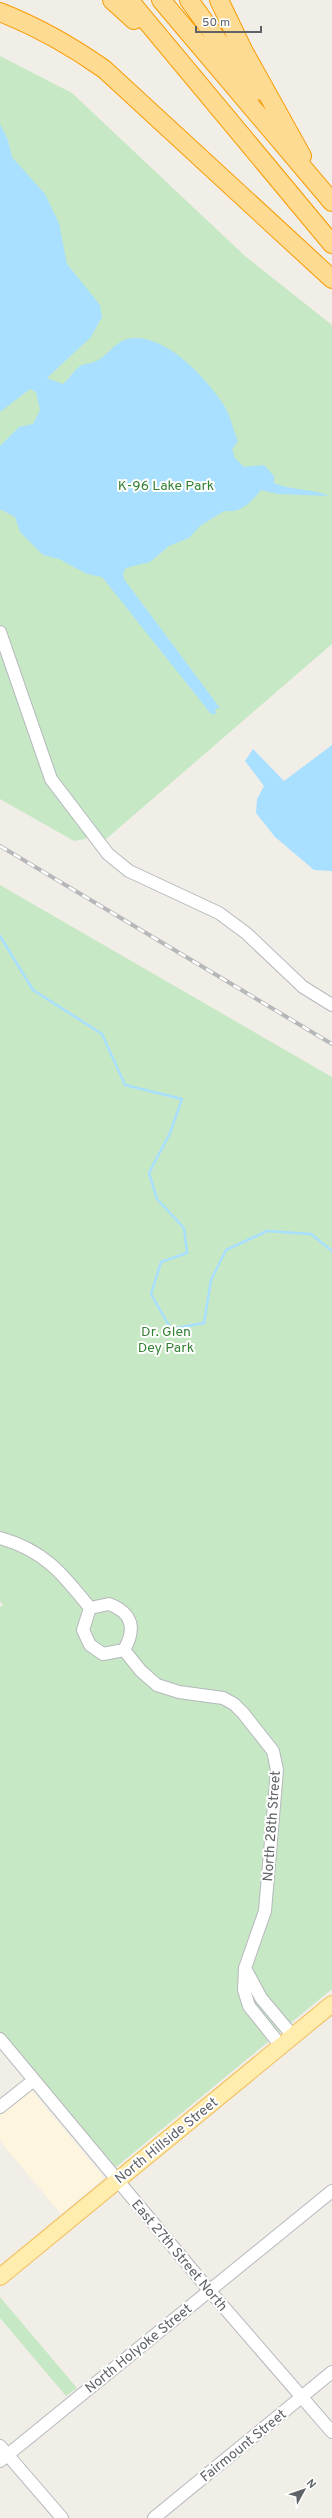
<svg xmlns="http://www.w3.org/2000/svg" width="332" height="2518" font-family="Overpass,sans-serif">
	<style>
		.commercial { fill: #fef5df }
		.green { fill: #c7e8c4 }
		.water { fill: #a9dfff }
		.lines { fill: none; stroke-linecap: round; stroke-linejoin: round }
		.stream { stroke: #a9dfff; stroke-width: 2.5 }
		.minor-casing { stroke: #b5b8bc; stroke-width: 14 }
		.major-casing { stroke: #f2bf5f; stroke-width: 18 }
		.highway-casing { stroke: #f89b00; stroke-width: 20 }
		.minor { stroke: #fff; stroke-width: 12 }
		.major { stroke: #ffedae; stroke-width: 16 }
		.highway { stroke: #fddb92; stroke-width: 18 }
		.rail-casing { stroke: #b6b7b8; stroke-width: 4 }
		.rail { stroke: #fff; stroke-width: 2.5; stroke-dasharray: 8; stroke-linecap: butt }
		.labels { text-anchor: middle; stroke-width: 4; stroke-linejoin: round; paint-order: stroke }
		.park-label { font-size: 14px; fill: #358234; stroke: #fff }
		.street-label { font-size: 14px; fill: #5f6368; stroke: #fff }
	</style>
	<rect width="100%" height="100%" fill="#f1eee8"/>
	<!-- commercial -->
	<path class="commercial" d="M32,2091L103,2176V2179L61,2214L0,2141V2114L27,2092Z"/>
	<!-- green -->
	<path class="green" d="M0,56L72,93L245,256L332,325V644L105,840L96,830L85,839L74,841L0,799Z
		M0,885L332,1077V1989L116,2167L0,2033V1607L3,1605L0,1601Z
		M0,2297L77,2388L66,2396L0,2318Z"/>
	<!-- water -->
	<path class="water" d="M0,124L8,140L12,157L45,194L59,223L67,264L100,305L102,317L91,337L47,378L63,384C69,379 74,370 80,366C86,363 95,363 100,359C110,352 115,343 127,339C163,330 208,379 225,407C231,417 233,430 238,441L232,449L235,458L244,467L264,465L274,476V483C292,491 311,488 330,496L278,494L261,490C250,503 242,513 224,511L200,526L189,538L169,546L150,562L126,568L123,573L124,579L220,708L215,709L216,714H211L102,577L87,574L59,559L43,555L20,532L15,517L0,509V446L19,427L33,424L40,410L36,392L30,389L0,412Z
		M332,745V871L314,870L275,837L256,813L257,799L264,786L245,761L253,749L284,781Z"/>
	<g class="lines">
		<!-- stream -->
		<path class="stream" d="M0,936L33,990L102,1034L125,1085L182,1099L170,1133L149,1173L157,1199L184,1228L187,1253L161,1262L151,1294L171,1329L204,1323L211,1280L226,1250L267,1231L311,1234L332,1251"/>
		<defs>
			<path id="minor" d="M0,632L51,779L108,854L129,871L219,913L246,933L303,987L332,1005
				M0,1538C44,1550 63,1574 90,1608
				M109,1604C133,1613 136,1629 124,1650L103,1654L90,1645L83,1630L90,1608Z
				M124,1650L141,1671L157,1685L179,1692L223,1698L234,1704L243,1713L273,1751L277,1770L265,1911L245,1968L244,1990L249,2006L281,2046
				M246,1970L261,1998L293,2036
				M0,2039L209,2290L332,2432
				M0,2107L34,2080
				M0,2446L62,2518
				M0,2461L332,2191
				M154,2518L332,2372"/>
			<path id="major" d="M0,2277L332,2004"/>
			<path id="highway" d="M112,0L134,20
				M129,0L332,244
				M161,0L332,202
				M189,0L246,80L257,91
				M219,0L243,50L302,156
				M0,12C38,27 70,45 104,69L332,279"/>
		</defs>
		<!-- minor casing -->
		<use href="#minor" class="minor-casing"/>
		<!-- major casing -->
		<use href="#major" class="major-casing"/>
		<!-- highway casing -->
		<use href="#highway" class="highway-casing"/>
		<!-- minor -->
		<use href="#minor" class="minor"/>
		<!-- major -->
		<use href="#major" class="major"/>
		<!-- highway -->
		<use href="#highway" class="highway"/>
		<defs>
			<path id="rail" d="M0,846L332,1044"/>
		</defs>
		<!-- rail casing -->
		<use href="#rail" class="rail-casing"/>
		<!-- rail -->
		<use href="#rail" class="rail"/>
	</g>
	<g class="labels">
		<!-- park labels -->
		<g class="park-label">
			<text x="166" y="490">K-96 Lake Park</text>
			<text x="166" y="1336">Dr. Glen<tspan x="166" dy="16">Dey Park</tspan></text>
		</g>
		<!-- street labels -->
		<g class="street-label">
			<text transform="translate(271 1826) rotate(-86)" y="5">North 28th Street</text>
			<text transform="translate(166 2140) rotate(-39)" y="5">North Hillside Street</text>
			<text transform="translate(180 2255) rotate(50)" y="5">East 27th Street North</text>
			<text transform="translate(138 2348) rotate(-39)" y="5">North Holyoke Street</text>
			<text transform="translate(243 2445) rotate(-39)" y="5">Fairmount Street</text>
		</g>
	</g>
	<!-- north arrow -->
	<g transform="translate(304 2490) rotate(50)" stroke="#ffffff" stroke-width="3" paint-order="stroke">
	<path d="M0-3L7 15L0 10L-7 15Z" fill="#5f6368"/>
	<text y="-6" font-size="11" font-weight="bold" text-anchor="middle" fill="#5f6368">N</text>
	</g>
	<!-- scale -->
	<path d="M196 26v6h65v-6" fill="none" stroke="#5f6368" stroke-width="2"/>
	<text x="202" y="26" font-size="12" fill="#5f6368" stroke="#ffffff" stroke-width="3" paint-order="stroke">50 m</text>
</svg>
